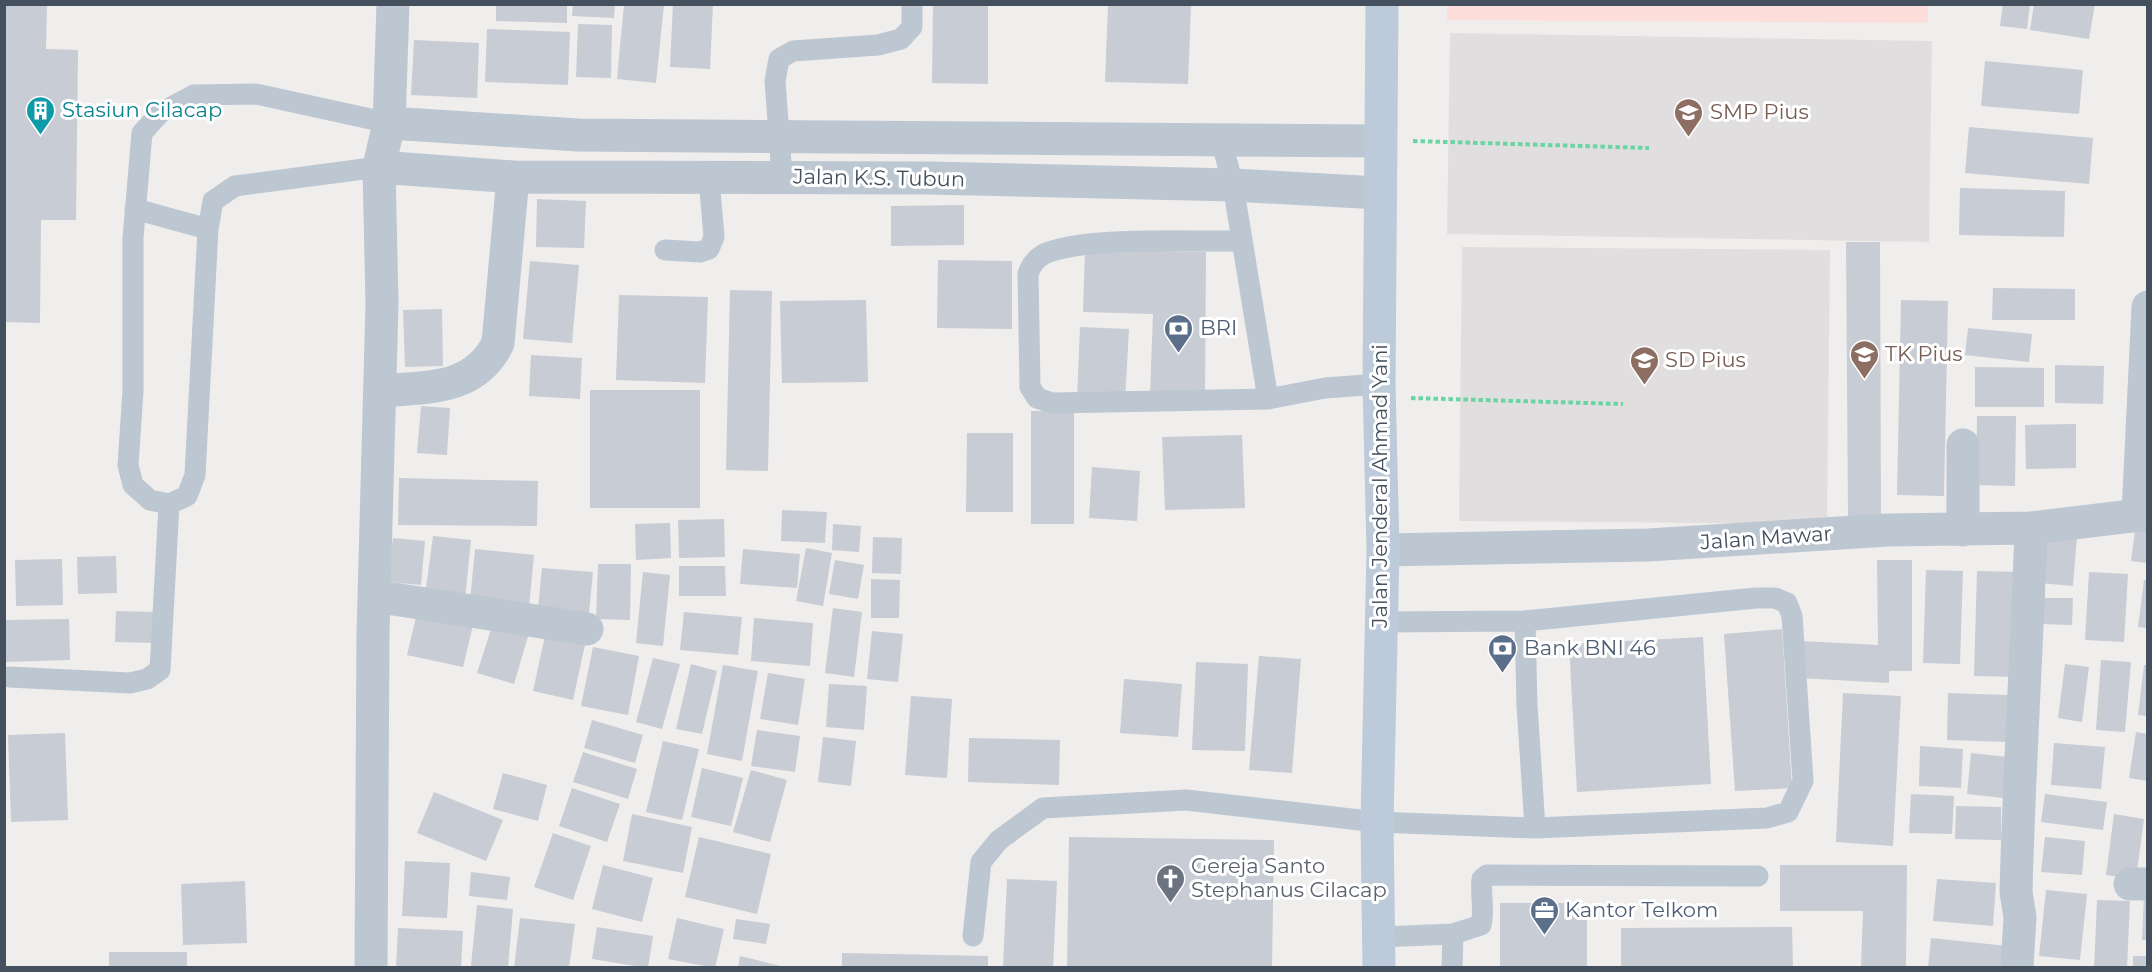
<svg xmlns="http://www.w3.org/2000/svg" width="2152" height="972" font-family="Montserrat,sans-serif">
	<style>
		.education { fill: #e1dedf }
		.medical { fill: #fddeda }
		.building { fill: #c8ccd4 }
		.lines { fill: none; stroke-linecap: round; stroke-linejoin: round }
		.path { stroke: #6ad5a3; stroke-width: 4; stroke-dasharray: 4.5 3; stroke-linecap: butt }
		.lane { stroke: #bcc7d1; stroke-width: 21 }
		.street { stroke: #bcc7d1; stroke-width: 33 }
		.secondary { stroke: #bdcad9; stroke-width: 33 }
		.labels { text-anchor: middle; stroke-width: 6; stroke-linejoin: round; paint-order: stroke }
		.culture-label { font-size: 21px; fill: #0d838f; stroke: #fff; text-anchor: start }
		.education-label { font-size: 21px; fill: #785e54; stroke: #fff; text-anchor: start }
		.street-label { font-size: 21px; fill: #44505d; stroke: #fff }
		.service-label { font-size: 21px; fill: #4e5e75; stroke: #fff; text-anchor: start }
		.worship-label { font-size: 21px; fill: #5b616d; stroke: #fff; text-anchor: start }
	</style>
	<rect width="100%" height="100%" fill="#f0eded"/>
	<!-- education -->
	<path class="education" d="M1450,33L1932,41L1929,242L1447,234Z
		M1462,247L1830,250L1827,524L1459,521Z"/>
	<!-- medical -->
	<path class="medical" d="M1447,4H1928V23L1447,20Z"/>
	<!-- building -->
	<path class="building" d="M4,4H47L46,49L78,50L76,220H41L40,323L4,322Z
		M496,4H567V23L496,21Z
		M573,4H615L614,18L572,16Z
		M624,4H664L656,83L617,79Z
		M673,4H713L710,69L670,67Z
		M933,4H988V84L932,83Z
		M2003,4H2030L2027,29L2000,26Z
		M2034,4H2095L2089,39L2030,30Z
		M1108,5H1191L1188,84L1105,82Z
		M578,24L612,25L611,78L576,77Z
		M487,29L570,32L568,85L485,82Z
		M414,40L479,43L477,98L411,95Z
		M1985,61L2083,70L2079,114L1981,106Z
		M1969,127L2093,138L2089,184L1965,173Z
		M1960,188L2065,191L2064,237L1959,235Z
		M537,199L586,201L584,248L536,247Z
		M964,205V245L891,246V206Z
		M1846,242H1880L1881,517H1848Z
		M1085,249L1206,252L1205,396L1150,394L1153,314L1083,312Z
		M938,260L1012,261V329L937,328Z
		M530,261L579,265L572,343L523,339Z
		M1993,288L2075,289V320H1992Z
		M730,290L772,291L768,471L726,470Z
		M619,295L708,297L705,383L616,380Z
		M866,300L868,382L782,383L780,301Z
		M1901,300L1948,301L1944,496L1897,495Z
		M442,309L443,366L405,367L403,310Z
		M1080,327L1129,329L1125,401L1077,399Z
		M1968,328L2032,334L2029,362L1965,355Z
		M531,355L582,358L580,399L529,396Z
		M2055,365L2104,366L2103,404L2055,403Z
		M1975,367L2044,368V407H1975Z
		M590,390H700V508H590Z
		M421,406L450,408L447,455L417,453Z
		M1031,411H1074V524H1031Z
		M1977,416H2016L2015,486L1976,485Z
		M2076,424V468L2026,469L2025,425Z
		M967,433H1013V512H966Z
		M1242,435L1245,508L1165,510L1162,437Z
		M1092,467L1140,471L1137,521L1089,518Z
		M399,478L538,481L537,526L398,525Z
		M782,510L827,512L825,543L781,541Z
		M724,519L725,557L679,558L678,520Z
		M670,523L671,558L636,560L635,524Z
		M2136,523L2148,524V563L2131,561Z
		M833,524L861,526L859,552L832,550Z
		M2044,533L2077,536L2073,586L2040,583Z
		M433,536L471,540L465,600L425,595Z
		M873,537L902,538L901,574L872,573Z
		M393,538L425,541L421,585L388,582Z
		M806,548L832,553L823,606L796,601Z
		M475,549L534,555L529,607L470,601Z
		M743,549L800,554L797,588L740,584Z
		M116,556L117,593L78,594L77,557Z
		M62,559L63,605L16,606L15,560Z
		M835,560L864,565L858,599L829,594Z
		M1877,560H1912V671H1889V683L1799,678L1802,641L1878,645Z
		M598,564H631L630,620L596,619Z
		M679,566H725L726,596H679Z
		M542,568L593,572L588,623L537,618Z
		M1926,570L1963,571L1960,664L1923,663Z
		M1977,571L2024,572L2021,677L1974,676Z
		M643,572L670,575L663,646L636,643Z
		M2089,572L2128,574L2124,642L2085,640Z
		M871,579L900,580L899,618H871Z
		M2144,580H2148V628L2138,627Z
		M2039,598H2073L2072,625L2039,624Z
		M833,608L862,612L854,677L825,673Z
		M116,611L156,612L155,643L115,642Z
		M684,612L742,617L738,655L680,650Z
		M417,613L473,625L463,667L407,655Z
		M754,618L813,623L810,666L751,661Z
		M69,619L70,660L5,662V620Z
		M493,623L529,633L514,684L477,673Z
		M1782,629L1792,788L1735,791L1724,634Z
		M546,631L586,640L573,700L533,691Z
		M872,631L903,634L898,682L867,679Z
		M1703,637L1711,784L1577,792L1569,644Z
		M593,647L639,656L628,715L581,706Z
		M1259,656L1301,659L1292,773L1249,770Z
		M653,658L680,664L662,729L636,722Z
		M2101,660L2131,662L2125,732L2096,730Z
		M1196,662L1248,664L1245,751L1192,750Z
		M691,664L717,671L702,734L676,729Z
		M2065,664L2089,667L2082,722L2058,718Z
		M723,665L758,671L742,761L707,754Z
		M2144,665H2148V716L2138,715Z
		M768,673L805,679L798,725L760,719Z
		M1124,679L1182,684L1178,737L1120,733Z
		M829,684L867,686L864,730L826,727Z
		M1843,693L1901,696L1893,846L1836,842Z
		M1948,693L2008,695L2006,742L1947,740Z
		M911,696L952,699L947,778L905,775Z
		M592,720L643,735L635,763L584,748Z
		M757,730L800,736L795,772L751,766Z
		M2136,732L2148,734V781L2129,778Z
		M65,733L68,820L11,822L8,735Z
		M823,737L856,741L851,786L818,782Z
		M969,738L1060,740L1059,785L968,782Z
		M663,741L699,749L682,820L646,812Z
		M2054,743L2105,747L2101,789L2051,785Z
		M1920,746L1963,749L1961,788L1919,786Z
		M583,752L637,769L628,799L573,782Z
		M1971,753L2008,757L2003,798L1967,794Z
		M702,768L743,778L731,826L691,817Z
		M751,770L787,780L770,842L733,832Z
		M503,773L547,785L538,821L493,809Z
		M572,788L620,804L607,842L559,826Z
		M434,792L503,820L486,861L417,833Z
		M1911,794L1954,796L1952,834L1909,833Z
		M2045,794L2107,802L2103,830L2041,822Z
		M1956,806L2001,807V840L1955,839Z
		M632,814L692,827L683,873L623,861Z
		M2114,814L2144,819L2136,879L2106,875Z
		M553,833L591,846L573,900L534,887Z
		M699,837L771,854L757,914L685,897Z
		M1069,837L1274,840L1272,968H1067Z
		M2045,837L2085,841L2082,875L2041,872Z
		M405,861L450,863L447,918L402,916Z
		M603,865L653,878L642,922L592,909Z
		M1780,865H1907L1906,968H1861L1863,911H1780Z
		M471,872L510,877L507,900L469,896Z
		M1007,879L1057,881L1053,968H1003Z
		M1937,879L1996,883L1993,926L1933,921Z
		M245,881L247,943L183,945L181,884Z
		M2046,890L2087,894L2080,960L2039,956Z
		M2144,896H2148V940H2142Z
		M2097,900L2130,901L2127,968H2094Z
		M1500,903H1587V968H1500Z
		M477,905L513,909L508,968L471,966Z
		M520,918L575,924L569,968H514Z
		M677,918L724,929L715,968L668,959Z
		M736,919L770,924L766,944L733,939Z
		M597,927L653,936L648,968L592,959Z
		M1792,927L1793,968H1621V928Z
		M398,928L463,931L461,968H396Z
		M1931,938L2007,946L2005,968H1928Z
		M109,952H187V968H109Z
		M842,953L988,956V968H842Z
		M740,956L785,967V968H738Z
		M2133,956H2148V968H2133Z"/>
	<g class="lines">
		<!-- path -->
		<path class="path" d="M1413,141L1649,148
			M1411,398L1623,404"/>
		<!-- lane -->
		<path class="lane" d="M1221,139L1233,185L1268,399L1325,388L1379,384
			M379,167L235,186L213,201L208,229L195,475L187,496L169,504L150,500L133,485L128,465L133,391V238L142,133L160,113L194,95L256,94L389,123
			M782,177L775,81L779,59L793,51L878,45L901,39L912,27V4
			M135,209L208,229
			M1241,241C1192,242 1086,236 1044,254C1035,259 1031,265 1028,274L1030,387L1037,398L1052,403L1268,399
			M665,250L700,252L709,249L714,237L709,178
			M1525,621L1527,705L1535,828
			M9,677L130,683L147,679L160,670L169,504
			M973,936L981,862L999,840L1043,808L1186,800L1377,822L1535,828L1767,818L1788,812L1803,781L1792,616L1787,603L1775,598H1756L1525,621L1381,622
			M1380,937L1453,934L1481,925C1485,909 1480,894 1482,879L1487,875L1758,876
			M1452,968L1453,934"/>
		<!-- street -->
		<path class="street" d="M389,123L578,135L1379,141
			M379,167L513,177L929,178L1233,185L1379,193
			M380,391C426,387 475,391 498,343L513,177
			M1963,445V530
			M2138,514L2148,307
			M1383,550L1648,545L1888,530L2031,528L2148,514
			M374,596L587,629
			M2130,884H2148
			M371,968L373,633L382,304L379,167L389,123L393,4
			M2017,968L2020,917L2016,892C2019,771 2027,649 2031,528"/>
		<!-- secondary -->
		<path class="secondary" d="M1379,968L1377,822L1383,550L1379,384L1382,4"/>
	</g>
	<!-- icons -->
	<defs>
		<symbol id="building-pin" viewBox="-11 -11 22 30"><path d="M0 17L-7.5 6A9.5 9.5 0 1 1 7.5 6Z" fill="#0f9aa8" stroke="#fff"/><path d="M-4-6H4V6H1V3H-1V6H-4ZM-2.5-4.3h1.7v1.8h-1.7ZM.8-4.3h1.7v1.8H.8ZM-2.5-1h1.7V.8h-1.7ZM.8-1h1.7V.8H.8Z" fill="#fff"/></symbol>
		<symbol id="school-pin" viewBox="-11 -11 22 30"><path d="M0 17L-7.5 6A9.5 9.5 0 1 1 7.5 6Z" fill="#8d6e63" stroke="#fff"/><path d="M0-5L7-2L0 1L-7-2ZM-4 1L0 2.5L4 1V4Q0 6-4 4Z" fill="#fff"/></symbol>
		<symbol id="bank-pin" viewBox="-11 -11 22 30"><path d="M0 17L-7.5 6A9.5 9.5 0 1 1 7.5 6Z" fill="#5c6f8a" stroke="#fff"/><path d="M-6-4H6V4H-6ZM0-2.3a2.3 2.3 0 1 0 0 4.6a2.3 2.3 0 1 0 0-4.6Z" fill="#fff"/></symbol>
		<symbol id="church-pin" viewBox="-11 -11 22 30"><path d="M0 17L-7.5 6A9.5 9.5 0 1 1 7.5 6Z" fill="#6b7280" stroke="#fff"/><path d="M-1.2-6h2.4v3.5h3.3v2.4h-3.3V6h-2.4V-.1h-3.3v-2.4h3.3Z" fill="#fff"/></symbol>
		<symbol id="office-pin" viewBox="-11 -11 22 30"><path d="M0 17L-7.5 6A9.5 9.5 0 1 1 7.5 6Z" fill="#5c6f8a" stroke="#fff"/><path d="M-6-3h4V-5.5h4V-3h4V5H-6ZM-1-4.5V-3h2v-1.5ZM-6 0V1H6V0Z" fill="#fff"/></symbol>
	</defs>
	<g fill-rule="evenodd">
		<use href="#building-pin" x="24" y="94" width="33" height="45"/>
		<use href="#school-pin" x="1672" y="96" width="33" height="45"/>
		<use href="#bank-pin" x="1162" y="312" width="33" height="45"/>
		<use href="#school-pin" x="1848" y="338" width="33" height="45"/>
		<use href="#school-pin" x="1628" y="344" width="33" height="45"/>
		<use href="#bank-pin" x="1486" y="632" width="33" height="45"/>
		<use href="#church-pin" x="1154" y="862" width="33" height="45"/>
		<use href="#office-pin" x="1528" y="894" width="33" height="45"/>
	</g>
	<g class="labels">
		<!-- culture labels -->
		<g class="culture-label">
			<text x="62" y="117">Stasiun Cilacap</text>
		</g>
		<!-- education labels -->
		<g class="education-label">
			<text x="1710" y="119">SMP Pius</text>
			<text x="1885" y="361">TK Pius</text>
			<text x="1665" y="367">SD Pius</text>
		</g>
		<!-- street labels -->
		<g class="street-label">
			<text transform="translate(879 178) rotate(1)" y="7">Jalan K.S. Tubun</text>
			<text transform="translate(1380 486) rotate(-90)" y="7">Jalan Jenderal Ahmad Yani</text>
			<text transform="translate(1766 538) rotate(-4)" y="7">Jalan Mawar</text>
		</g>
		<!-- service labels -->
		<g class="service-label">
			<text x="1200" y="335">BRI</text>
			<text x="1524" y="655">Bank BNI 46</text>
			<text x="1565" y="917">Kantor Telkom</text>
		</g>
		<!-- worship labels -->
		<g class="worship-label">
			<text x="1191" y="873">Gereja Santo<tspan x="1191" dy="24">Stephanus Cilacap</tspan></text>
		</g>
	</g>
	<!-- border -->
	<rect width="2152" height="972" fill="none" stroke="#44505d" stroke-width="12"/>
</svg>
